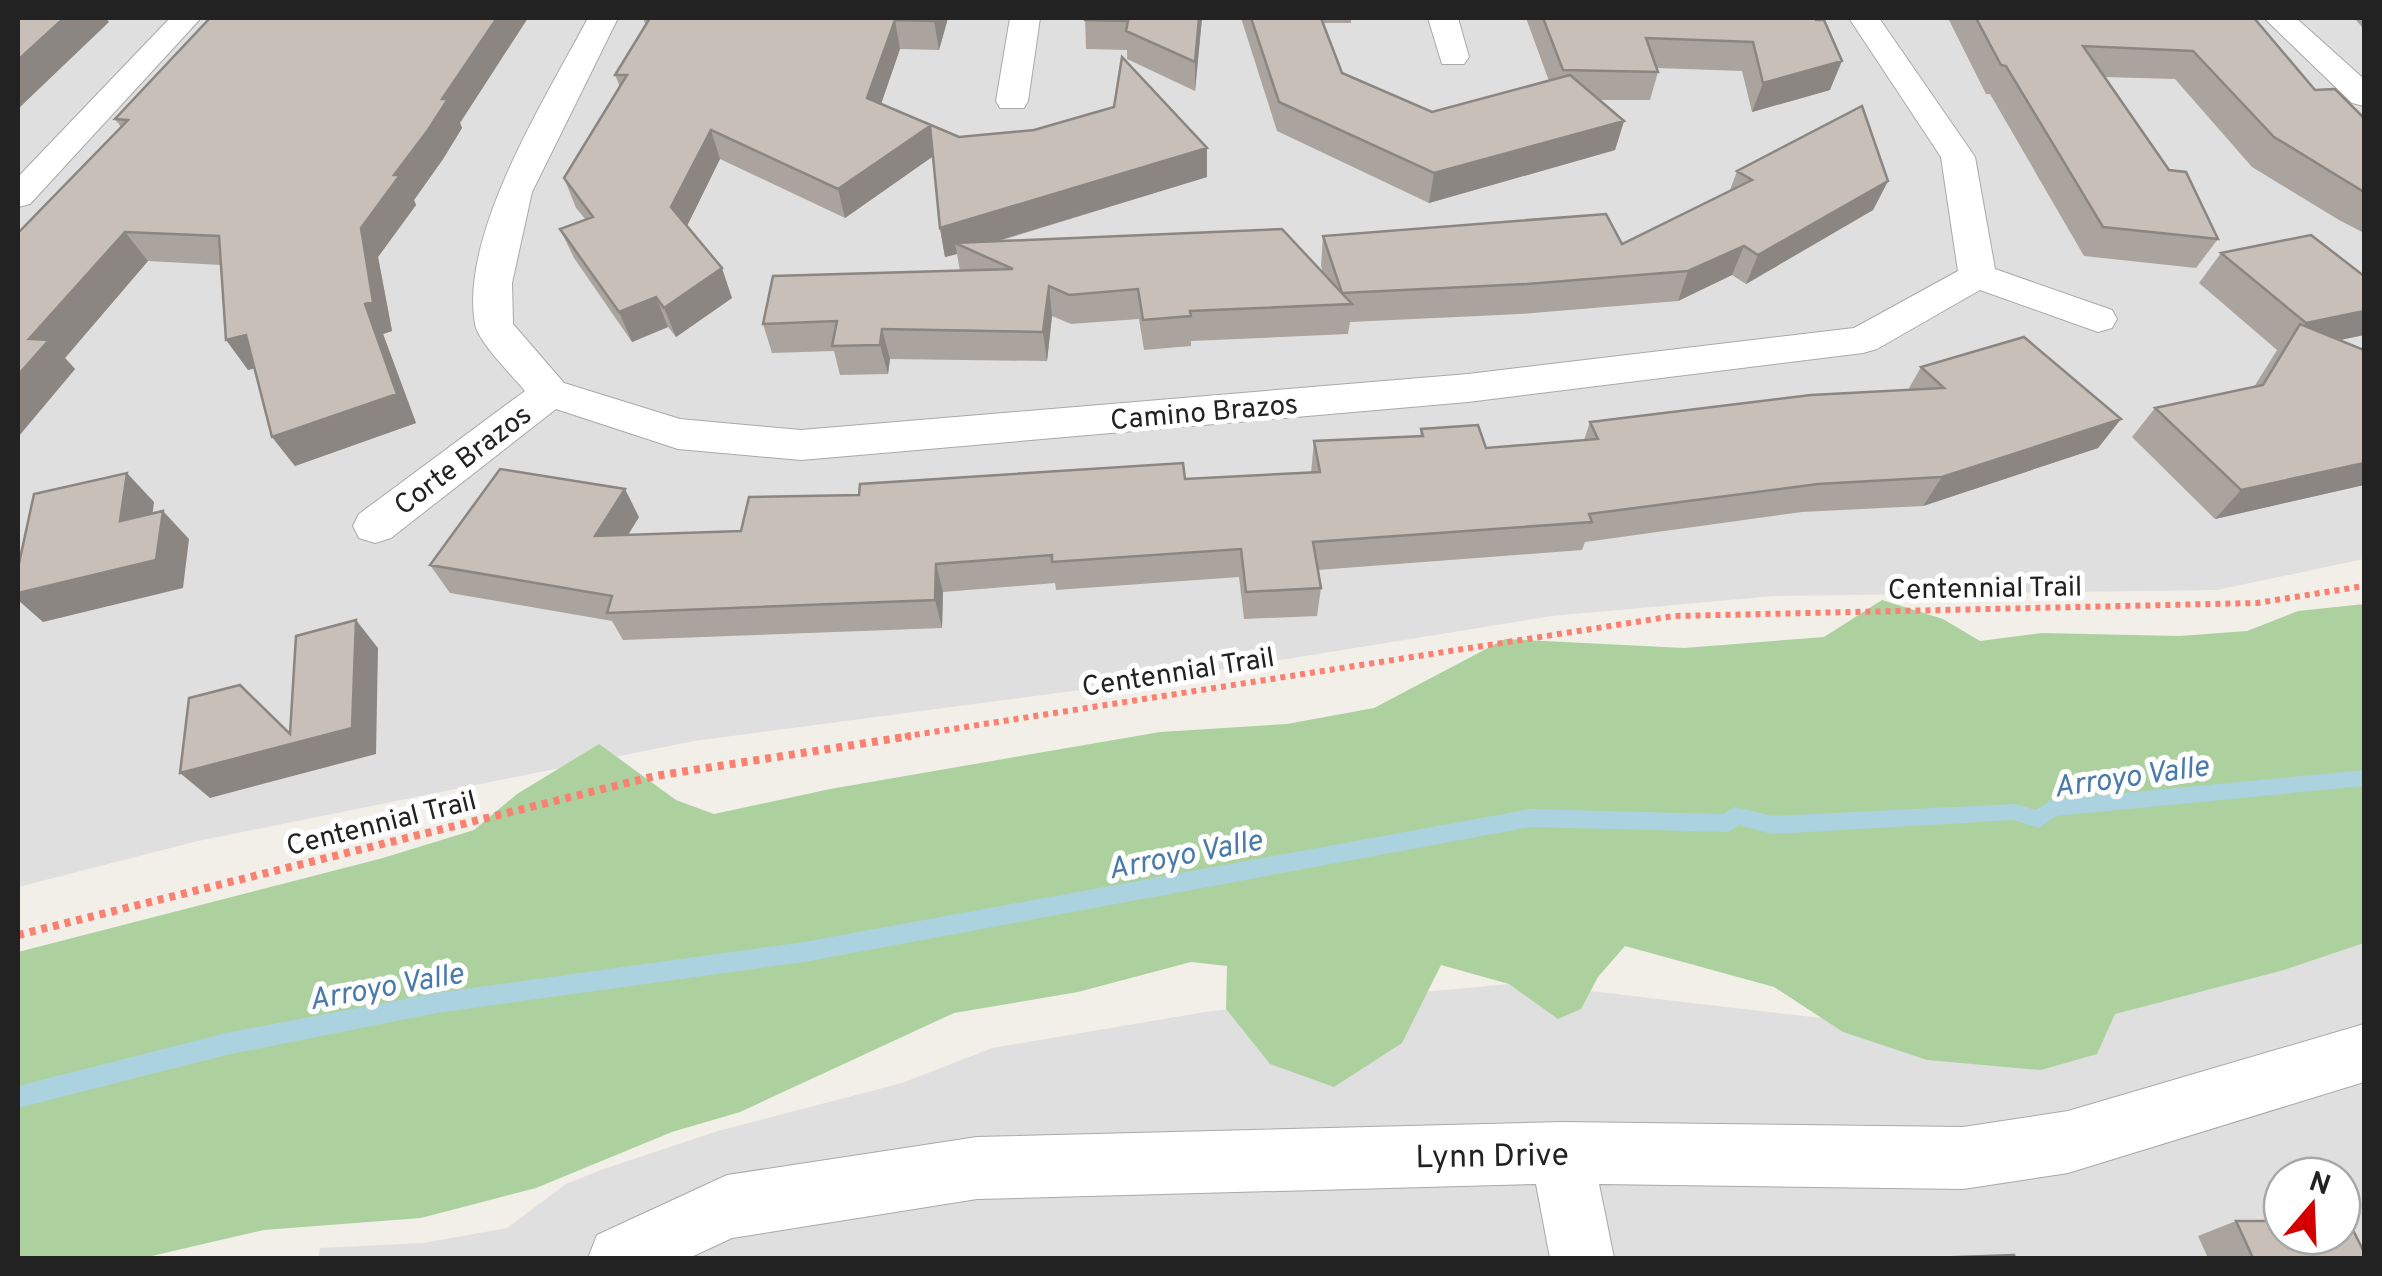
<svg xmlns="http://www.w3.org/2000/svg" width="2382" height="1276" font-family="Overpass,sans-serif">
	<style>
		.residential { fill: #e0dfdf; fill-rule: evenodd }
		.forest { fill: #add19e }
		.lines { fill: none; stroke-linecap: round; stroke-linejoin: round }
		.stream { fill: #aad3df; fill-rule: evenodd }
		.minor-casing { stroke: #a9a9a9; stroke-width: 2 }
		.path-far1 { stroke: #fa8072; stroke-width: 6; stroke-dasharray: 5 5; stroke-linecap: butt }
		.path { stroke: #fa8072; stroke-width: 8; stroke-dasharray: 6 6; stroke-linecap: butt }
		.minor { fill: #fff; fill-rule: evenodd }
		.wall { fill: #aba49e }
		.shaded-wall { fill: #8b8681 }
		.building { fill: #c7bfb8; stroke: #8b8681; stroke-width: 2.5 }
		.labels { text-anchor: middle; stroke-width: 10; stroke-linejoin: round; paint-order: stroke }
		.street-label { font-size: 28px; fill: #222; stroke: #fff }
		.water-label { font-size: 30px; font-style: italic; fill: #4a7aab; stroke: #fff }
		.near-street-label { font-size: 32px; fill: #222; stroke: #fff }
	</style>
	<rect width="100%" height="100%" fill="#f2efe9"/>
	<!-- residential -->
	<path class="residential" d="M18,18H2364V559L2217,590L1773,596L1552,616L1157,680L694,741L198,841L18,887Z
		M2364,933V1258H318L320,1248L423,1243L507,1228L566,1184L601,1170L718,1131L902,1083L992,1048L1211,1011L1521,983L1915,1029ZM2282,1176H2342V1236H2282Z"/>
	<!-- forest -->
	<path class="forest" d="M1882,600L1943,619L1980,641L2042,633L2179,636L2247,631L2298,611L2364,604V943L2284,970L2115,1014L2097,1054L2041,1070L1927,1060L1843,1032L1774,987L1625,946L1598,977L1581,1009L1558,1019L1509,984L1441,965L1402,1043L1334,1087L1270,1064L1226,1009L1227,966L1191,962L1078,992L954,1013L740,1112L672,1132L536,1188L421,1218L264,1230L143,1258H18V952L383,858L474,830L517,794L599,744L676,800L714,814L830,789L1160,732L1287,724L1374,708L1505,639L1684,648L1824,637Z"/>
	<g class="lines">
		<!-- stream -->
		<path class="stream" d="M2364,770V786L2056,816L2039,828L2014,820L1772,834L1739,825L1728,832L1530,827L804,962L436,1013L226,1055L18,1108V1086L226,1033L436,993L804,942L1530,809L1723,814L1735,807L1772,816L2014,804L2036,810L2051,800Z"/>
		<defs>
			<path id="minor" d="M170,18H201L30,204L18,207V177Z
				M588,18H618L532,192L512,283L513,324L564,383L680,419L801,430L1468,374L1854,328L1958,271L1941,157L1849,18H1879L1975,157L1995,269L2112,310L2117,319L2112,328L2098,332L1980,290L1877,349L1863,353L1468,402L801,460L678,449L556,409L391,538L375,543L359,538L353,526L359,514L525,391C513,376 478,342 475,324C459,234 547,96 588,18Z
				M1010,18H1040L1028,101L1024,108H1000L996,101Z
				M1428,18H1458L1469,57L1464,64H1442Z
				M2264,18H2296L2364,79V106L2352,103Z
				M2364,1024V1082L2068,1173L1963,1189L1599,1184L1614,1258H1550L1536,1184L977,1199L732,1238L689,1258H588L597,1235L727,1175L977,1137L1561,1122L1963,1127L2068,1111Z"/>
		</defs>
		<!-- minor casing -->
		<use href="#minor" class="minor-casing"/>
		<!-- path-far1 -->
		<path class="path-far1" d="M895,738L1674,616L2257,603L2364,586"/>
		<!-- path -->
		<path class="path" d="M18,935L655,776L911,736"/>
		<!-- minor -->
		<use href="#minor" class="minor"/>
	</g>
	<!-- wall -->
	<path class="wall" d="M643,18H948L939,50L900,49L881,104L959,137L1207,177L999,241L1323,273L1321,266L1323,236L1622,244L1730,190L1737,171L1888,181L1873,210L1746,284L1732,275L1678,301L1520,314L1350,322L1348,334L1191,341V346L1144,350L1139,319L1071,324L1052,316L1047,361L890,359L888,374L840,375L834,351L772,353L763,324L960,271L957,254L945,257L940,228L933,156L845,218L720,159L687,226L732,298L676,337L668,327L632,342L574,258L560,229L586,220L576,208L564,178L620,87L615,75L646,26Z
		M1085,18H1202L1195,91L1127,59V50L1086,49Z
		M1241,18H1351V23H1323L1342,73L1432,112L1549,81L1526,18H1815L1830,90L1752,112L1742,71L1657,68L1658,72L1650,100H1599L1624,121L1615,150L1429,203L1277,131Z
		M1948,18H2254L2315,90L2364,118V233L2339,220L2252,167L2175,79L2104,77L2218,239L2196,268L2084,256L1990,94H1986Z
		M2354,18H2364V27H2362Z
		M115,119L460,123L462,128L443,159L414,200L416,205L378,257L392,331L383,334L416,423L295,466L272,437L255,368L248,370L221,265L148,261L65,358L75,369L18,437V233L121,127Z
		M2221,253L2364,276V335L2340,340L2364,485L2215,519L2132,437L2155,408L2254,387L2277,350L2199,283Z
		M1921,367L2121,419L2098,448L1923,506L1802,512L1585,542L1582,550L1318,570L1321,588L1317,616L1244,619L1239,577L1056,590L1055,583L943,592L942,628L623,640L612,621L450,593L430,565L639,517L628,535L741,531L859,495L1311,473L1314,441L1420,436L1421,429L1486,448L1584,440L1590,422L1908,390Z
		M2236,1221L2364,1258H2208L2198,1236Z"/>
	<!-- shaded-wall -->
	<path class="shaded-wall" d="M64,18H106L109,22L18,109V60Z
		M497,18H528L460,123L462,128L443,159L414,200L416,205L378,257L392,331L383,334L416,423L295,466L272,437L365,304L361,228L442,99Z
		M935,18H948L939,50L934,21Z
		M1199,18H1202L1195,91V62Z
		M895,20L900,49L873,127L867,98Z
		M1842,61L1830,90L1752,112L1763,83Z
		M1624,121L1615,150L1429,203L1434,173Z
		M930,126L935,155L845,218L838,189Z
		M711,130L720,159L682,236L671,207Z
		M1207,148V177L970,249L955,243L957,254L945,257L940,228Z
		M1888,181L1873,210L1746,284L1758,255Z
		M125,232L148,261L65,358L75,369L18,437V375L29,339Z
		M1744,246L1732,275L1678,301L1688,271Z
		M722,268L732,298L676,337L664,308Z
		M1049,286L1052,316L1047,361L1043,332Z
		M656,297L668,327L632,342L619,312Z
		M2364,311V335L2283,352L2306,323Z
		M882,329L890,359L888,374L880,345Z
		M246,335L268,365L248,370L226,340Z
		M2121,419L2098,448L1923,506L1942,477Z
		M2364,463V485L2215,519L2241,490Z
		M127,473L154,502L148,549L120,521Z
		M625,489L639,517L610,564L595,536Z
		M163,511L189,539L183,588L43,622L18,600V593Z
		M936,564L943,592L942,628L935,600Z
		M356,620L378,648L376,754L210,798L180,773L352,728Z"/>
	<!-- building -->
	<path class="building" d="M18,18H64L18,60Z
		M210,18H497L442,99H448L428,130L394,175H400L361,228L373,302L365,304L397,394L272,437L246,335L226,340L219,236L125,232L29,339L49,340L18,375V233L128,120L115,119Z
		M643,18H935L934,21L895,20L867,98L959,137L1034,130L1114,107L1122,57L1207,148L940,228L930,126L838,189L711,130L671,207L722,268L664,308L656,297L619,312L560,229L593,217L564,178L627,75H615L650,18Z
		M1085,18H1199L1195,62L1126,31L1128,21L1085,20Z
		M1251,18H1321L1342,73L1432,112L1570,75L1624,121L1434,173L1279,102Z
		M1543,18H1815L1816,20H1824L1842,61L1763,83L1753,42L1646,38L1658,72L1563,70Z
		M1976,18H2254L2315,90L2335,89L2364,118V192L2274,137L2193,51L2083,46L2169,170L2186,172L2218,239L2103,227L2006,66L2001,65Z
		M1862,106L1888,181L1758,255L1744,246L1688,271L1527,284L1342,293L1323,236L1606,214L1622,244L1752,180L1737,171Z
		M1282,229L1352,304L1190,311L1191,316L1143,320L1138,289L1069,295L1049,286L1043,332L882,329L880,345L832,346L837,321L763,324L773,276L1013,269L955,243Z
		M2311,235L2364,276V311L2306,323L2221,253Z
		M2300,324L2364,350V463L2241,490L2155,408L2263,385Z
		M2024,337L2121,419L1942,477L1818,484L1589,514L1592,522L1313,542L1321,588L1246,592L1241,549L1052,562V555L936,564L935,600L607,613L612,596L430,565L500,469L625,489L595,536L741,531L749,497L859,495L860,484L1183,463L1185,479L1320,472L1314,441L1423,436L1421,429L1478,425L1486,448L1598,439L1590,422L1811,395L1944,388L1921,367Z
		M127,473L120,521L163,511L156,560L18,593V568L34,494Z
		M356,620L352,728L180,773L189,698L240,685L290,734L296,636Z
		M2342,1220H2348L2364,1252V1258H2253L2236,1221H2282V1236H2342Z
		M2014,1255L2015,1258H1928Z"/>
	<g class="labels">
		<!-- street labels -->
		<g class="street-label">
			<text transform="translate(1204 411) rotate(-5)" y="10">Camino Brazos</text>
			<text transform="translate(462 459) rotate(-37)" y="10">Corte Brazos</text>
			<text transform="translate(1985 587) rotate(-1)" y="10">Centennial Trail</text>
			<text transform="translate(1178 671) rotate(-9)" y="10">Centennial Trail</text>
			<text transform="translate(381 822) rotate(-14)" y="10">Centennial Trail</text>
		</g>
		<!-- water labels -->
		<g class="water-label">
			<text transform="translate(2131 776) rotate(-8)" y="10">Arroyo Valle</text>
			<text transform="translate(1185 854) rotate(-11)" y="10">Arroyo Valle</text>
			<text transform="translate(386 986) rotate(-10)" y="10">Arroyo Valle</text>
		</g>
		<!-- near-street labels -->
		<g class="near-street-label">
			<text transform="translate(1492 1155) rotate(-1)" y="11">Lynn Drive</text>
		</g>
	</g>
	<!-- border -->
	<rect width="2382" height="1276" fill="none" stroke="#222222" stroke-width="40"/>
	<!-- north arrow -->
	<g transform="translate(2312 1206) rotate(19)"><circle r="48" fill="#ffffff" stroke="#a7a7a7" stroke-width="2.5"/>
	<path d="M0-8L18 38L0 25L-18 38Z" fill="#d40000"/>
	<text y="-15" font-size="28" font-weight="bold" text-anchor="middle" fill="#222222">N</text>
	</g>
</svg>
